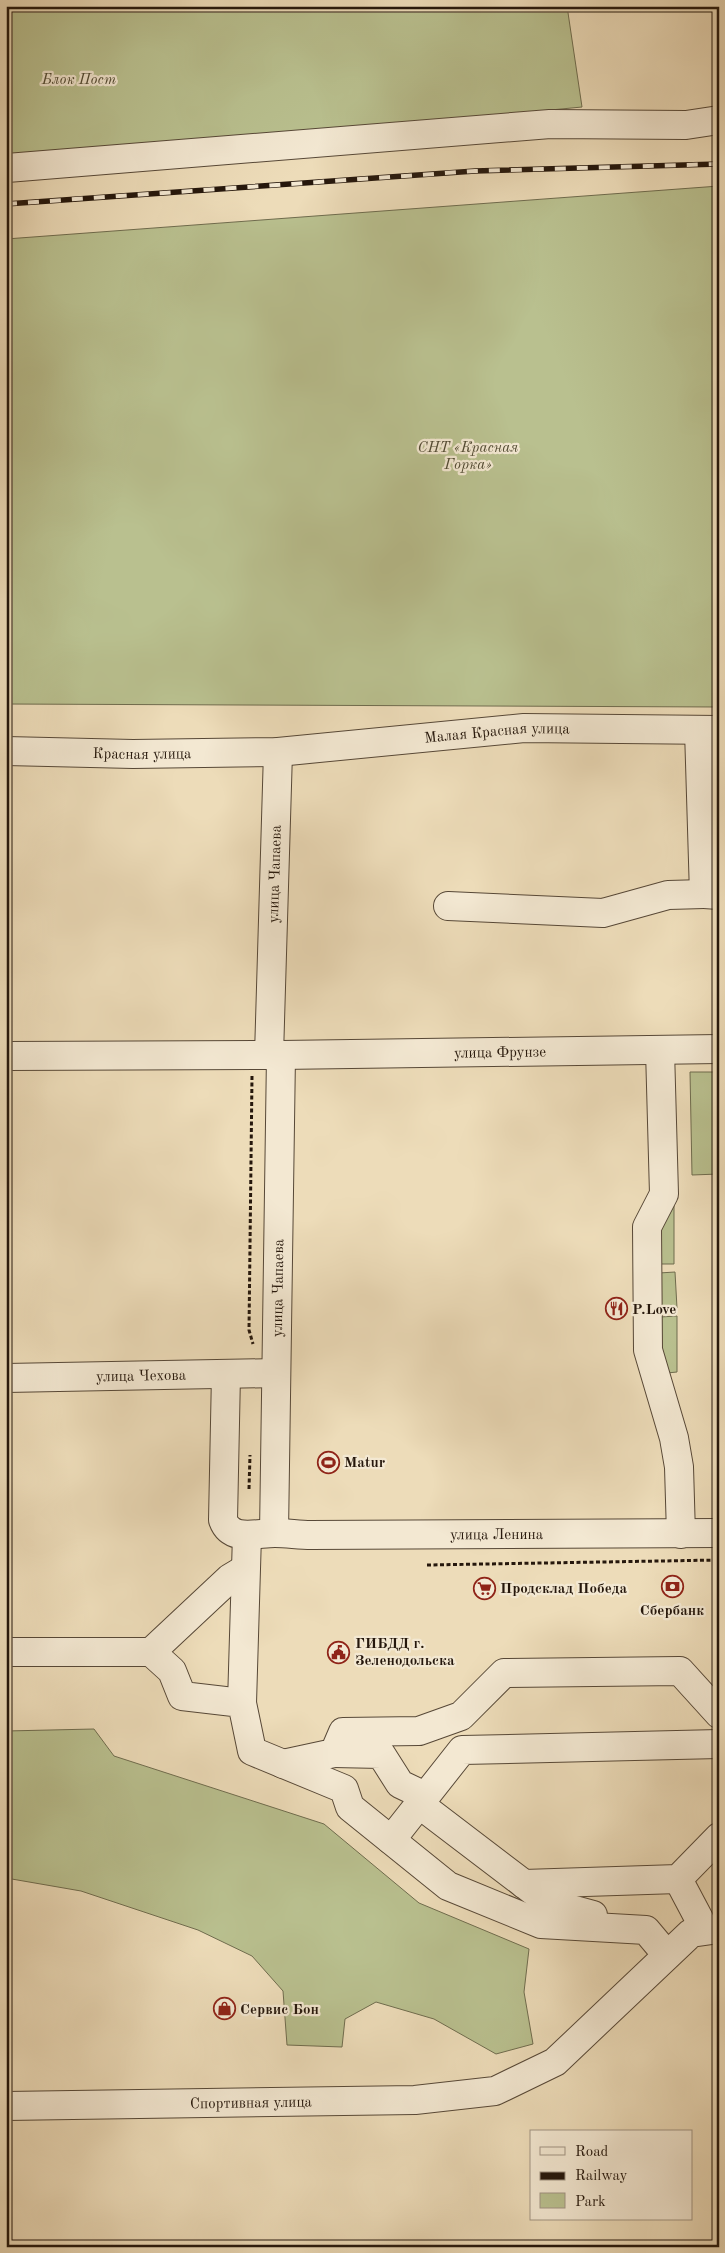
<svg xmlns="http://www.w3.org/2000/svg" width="725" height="2253" font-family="'Old Standard TT',serif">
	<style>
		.green { fill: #b9c08f; stroke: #6f6c4e }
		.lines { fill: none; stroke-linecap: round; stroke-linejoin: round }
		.minor-casing { stroke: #574837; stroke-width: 30 }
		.path { stroke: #25170c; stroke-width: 3; stroke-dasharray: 4 2.5; stroke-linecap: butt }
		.minor { stroke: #f3e8d2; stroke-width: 28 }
		.rail-casing { stroke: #25170c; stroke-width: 5.5 }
		.rail { stroke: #f3e8d2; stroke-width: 4; stroke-dasharray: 11; stroke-linecap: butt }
		.labels { text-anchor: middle; stroke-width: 4.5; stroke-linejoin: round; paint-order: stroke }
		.park-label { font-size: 15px; font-style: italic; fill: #514a33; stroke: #f3e8d2 }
		.street-label { font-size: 15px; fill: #25170c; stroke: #f3e8d2 }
		.poi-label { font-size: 15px; font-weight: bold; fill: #25170c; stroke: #f3e8d2; text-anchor: start }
	</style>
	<rect width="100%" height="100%" fill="#eddcb9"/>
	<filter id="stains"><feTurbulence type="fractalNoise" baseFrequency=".004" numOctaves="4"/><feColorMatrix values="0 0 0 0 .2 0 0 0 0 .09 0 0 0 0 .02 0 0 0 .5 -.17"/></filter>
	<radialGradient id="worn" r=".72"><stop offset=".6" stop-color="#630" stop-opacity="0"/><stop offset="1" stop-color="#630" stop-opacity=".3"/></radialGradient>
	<!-- green -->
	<path class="green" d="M6,6H567L582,107L289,135L6,157Z
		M719,186V707L6,704V239Z
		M690,1072H719V1174L692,1175Z
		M674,1206V1264H660L657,1225Z
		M675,1272L677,1308L661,1309L659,1273Z
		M677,1316V1372L667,1373L662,1366L660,1317Z
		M94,1729L114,1756L324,1824L419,1903L529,1949L524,1992L533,2044L496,2054L434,2019L376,2002L345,2019L342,2047L287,2045L283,1991L252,1956L198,1930L81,1891L6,1878V1731Z"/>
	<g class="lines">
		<defs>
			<g id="minor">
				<path d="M6,166L7,168L550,124L686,125L719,120"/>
				<path d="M699,730L704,894L719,895"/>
				<path id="s1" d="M6,751L133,754L278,752L524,728L719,730"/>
				<path d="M448,906L603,913L668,895L704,894"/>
				<path d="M660,1050L664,1194L647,1227L648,1350L674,1438L679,1467L681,1534"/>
				<path id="s2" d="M269,1055L278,752"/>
				<path id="s3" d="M6,1056L281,1055L719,1049"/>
				<path id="s4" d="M226,1374L223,1520C231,1542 256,1533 275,1533C287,1533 299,1535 311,1535L719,1533"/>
				<path id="s5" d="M6,1378L276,1373"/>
				<path id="s6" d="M274,1533L281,1055"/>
				<path d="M6,1652H151"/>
				<path d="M151,1652L172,1671L182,1696L242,1703L252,1751L344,1789L350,1807L448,1886L541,1924L646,1930L667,1955"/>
				<path d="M151,1652L230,1578L245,1569"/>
				<path d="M242,1703L247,1535"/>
				<path d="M334,1753L381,1754L400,1784L425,1796"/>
				<path d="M283,1764L334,1753L343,1732L419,1731L461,1716L504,1673L680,1671L719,1714"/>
				<path d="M419,1804L549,1903L593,1915"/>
				<path d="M391,1840L462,1750L719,1744"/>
				<path d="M678,1879L705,1930"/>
				<path d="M524,1884L678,1879L719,1837"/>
				<path id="s7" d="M6,2106L415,2100L495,2091L555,2062L691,1933L719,1929"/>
			</g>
		</defs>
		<!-- minor casing -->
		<use href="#minor" class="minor-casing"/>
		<!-- path -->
		<path class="path" d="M252,1076L249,1330L253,1344
			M249,1489L250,1455
			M427,1565L719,1560"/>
		<!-- minor -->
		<use href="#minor" class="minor"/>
		<defs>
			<path id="rail" d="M6,204L475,171L719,164"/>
		</defs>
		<!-- rail casing -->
		<use href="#rail" class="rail-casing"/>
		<!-- rail -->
		<use href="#rail" class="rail"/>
	</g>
	<!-- icons -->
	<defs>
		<symbol id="restaurant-ring" viewBox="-11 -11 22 22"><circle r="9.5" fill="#f3e8d2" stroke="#8f2418" stroke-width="1.5"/><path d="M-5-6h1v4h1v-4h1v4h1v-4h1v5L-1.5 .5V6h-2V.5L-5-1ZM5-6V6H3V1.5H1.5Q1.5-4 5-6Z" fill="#8f2418"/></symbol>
		<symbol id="stadium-ring" viewBox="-11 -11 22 22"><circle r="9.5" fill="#f3e8d2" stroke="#8f2418" stroke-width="1.5"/><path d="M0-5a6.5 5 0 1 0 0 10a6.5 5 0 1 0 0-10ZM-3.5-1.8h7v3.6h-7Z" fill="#8f2418"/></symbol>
		<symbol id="bank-ring" viewBox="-11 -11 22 22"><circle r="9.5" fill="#f3e8d2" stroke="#8f2418" stroke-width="1.5"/><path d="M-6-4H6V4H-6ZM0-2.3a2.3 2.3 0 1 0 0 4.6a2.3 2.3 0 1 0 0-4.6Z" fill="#8f2418"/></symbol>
		<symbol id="supermarket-ring" viewBox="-11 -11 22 22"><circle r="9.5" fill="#f3e8d2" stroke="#8f2418" stroke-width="1.5"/><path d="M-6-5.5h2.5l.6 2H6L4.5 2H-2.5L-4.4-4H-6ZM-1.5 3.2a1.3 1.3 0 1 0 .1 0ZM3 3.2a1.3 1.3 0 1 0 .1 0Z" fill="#8f2418"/></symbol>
		<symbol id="civic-ring" viewBox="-11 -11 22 22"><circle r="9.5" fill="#f3e8d2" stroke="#8f2418" stroke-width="1.5"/><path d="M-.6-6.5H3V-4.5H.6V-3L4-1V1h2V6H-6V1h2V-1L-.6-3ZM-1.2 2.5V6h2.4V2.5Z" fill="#8f2418"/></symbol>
		<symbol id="shop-ring" viewBox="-11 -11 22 22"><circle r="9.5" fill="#f3e8d2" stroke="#8f2418" stroke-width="1.5"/><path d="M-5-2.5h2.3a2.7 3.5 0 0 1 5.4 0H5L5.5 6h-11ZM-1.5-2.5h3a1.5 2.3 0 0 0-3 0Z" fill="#8f2418"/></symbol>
	</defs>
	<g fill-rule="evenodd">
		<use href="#restaurant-ring" x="604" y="1296" width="25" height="25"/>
		<use href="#stadium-ring" x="316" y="1450" width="25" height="25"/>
		<use href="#bank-ring" x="660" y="1574" width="25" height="25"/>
		<use href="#supermarket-ring" x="472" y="1576" width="25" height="25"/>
		<use href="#civic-ring" x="326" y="1640" width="25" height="25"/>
		<use href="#shop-ring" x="212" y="1996" width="25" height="25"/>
	</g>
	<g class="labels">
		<!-- park labels -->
		<g class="park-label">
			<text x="79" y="84">Блок Пост</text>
			<text x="468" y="452">СНТ «Красная<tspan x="468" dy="17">Горка»</tspan></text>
		</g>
		<!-- street labels -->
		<g class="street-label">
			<text dy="5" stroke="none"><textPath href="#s1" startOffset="492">Малая Красная улица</textPath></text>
			<text dy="5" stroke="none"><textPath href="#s1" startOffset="136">Красная улица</textPath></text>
			<text dy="5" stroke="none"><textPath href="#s2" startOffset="181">улица Чапаева</textPath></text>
			<text dy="5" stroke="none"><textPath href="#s3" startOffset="494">улица Фрунзе</textPath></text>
			<text dy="5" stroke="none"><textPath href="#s6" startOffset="245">улица Чапаева</textPath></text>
			<text dy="5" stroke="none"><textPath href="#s5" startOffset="135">улица Чехова</textPath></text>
			<text dy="5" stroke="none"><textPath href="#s4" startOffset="426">улица Ленина</textPath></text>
			<text dy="5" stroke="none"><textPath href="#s7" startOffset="245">Спортивная улица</textPath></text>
		</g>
		<!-- poi labels -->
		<g class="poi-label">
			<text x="632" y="1314">P.Love</text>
			<text x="344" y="1467">Matur</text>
			<text x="500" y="1593">Продсклад Победа</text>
			<text x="672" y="1615" text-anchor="middle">Сбербанк</text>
			<text x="355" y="1648">ГИБДД г.<tspan x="355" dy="17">Зеленодольска</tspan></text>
			<text x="240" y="2014">Сервис Бон</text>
		</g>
	</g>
	<!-- margin -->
	<rect width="725" height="2253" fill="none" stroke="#eddcb9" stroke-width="25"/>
	<rect x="8" y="8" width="710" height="2238" fill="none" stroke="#25170c" stroke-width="2.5"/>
	<rect x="12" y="12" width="700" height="2228" fill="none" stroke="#25170c"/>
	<!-- legend -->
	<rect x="530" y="2130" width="162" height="90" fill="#f3e8d2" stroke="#a19483"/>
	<rect x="540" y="2147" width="25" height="8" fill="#f3e8d2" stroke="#a19483"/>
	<text x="575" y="2156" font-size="15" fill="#25170c">Road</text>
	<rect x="540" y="2172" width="25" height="8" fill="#25170c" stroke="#a19483"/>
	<text x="575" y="2180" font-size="15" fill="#25170c">Railway</text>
	<rect x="540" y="2193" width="25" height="15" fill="#b9c08f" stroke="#a19483"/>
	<text x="575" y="2206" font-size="15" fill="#25170c">Park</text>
	<rect width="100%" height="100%" filter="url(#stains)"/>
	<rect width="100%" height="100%" fill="url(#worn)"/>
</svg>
